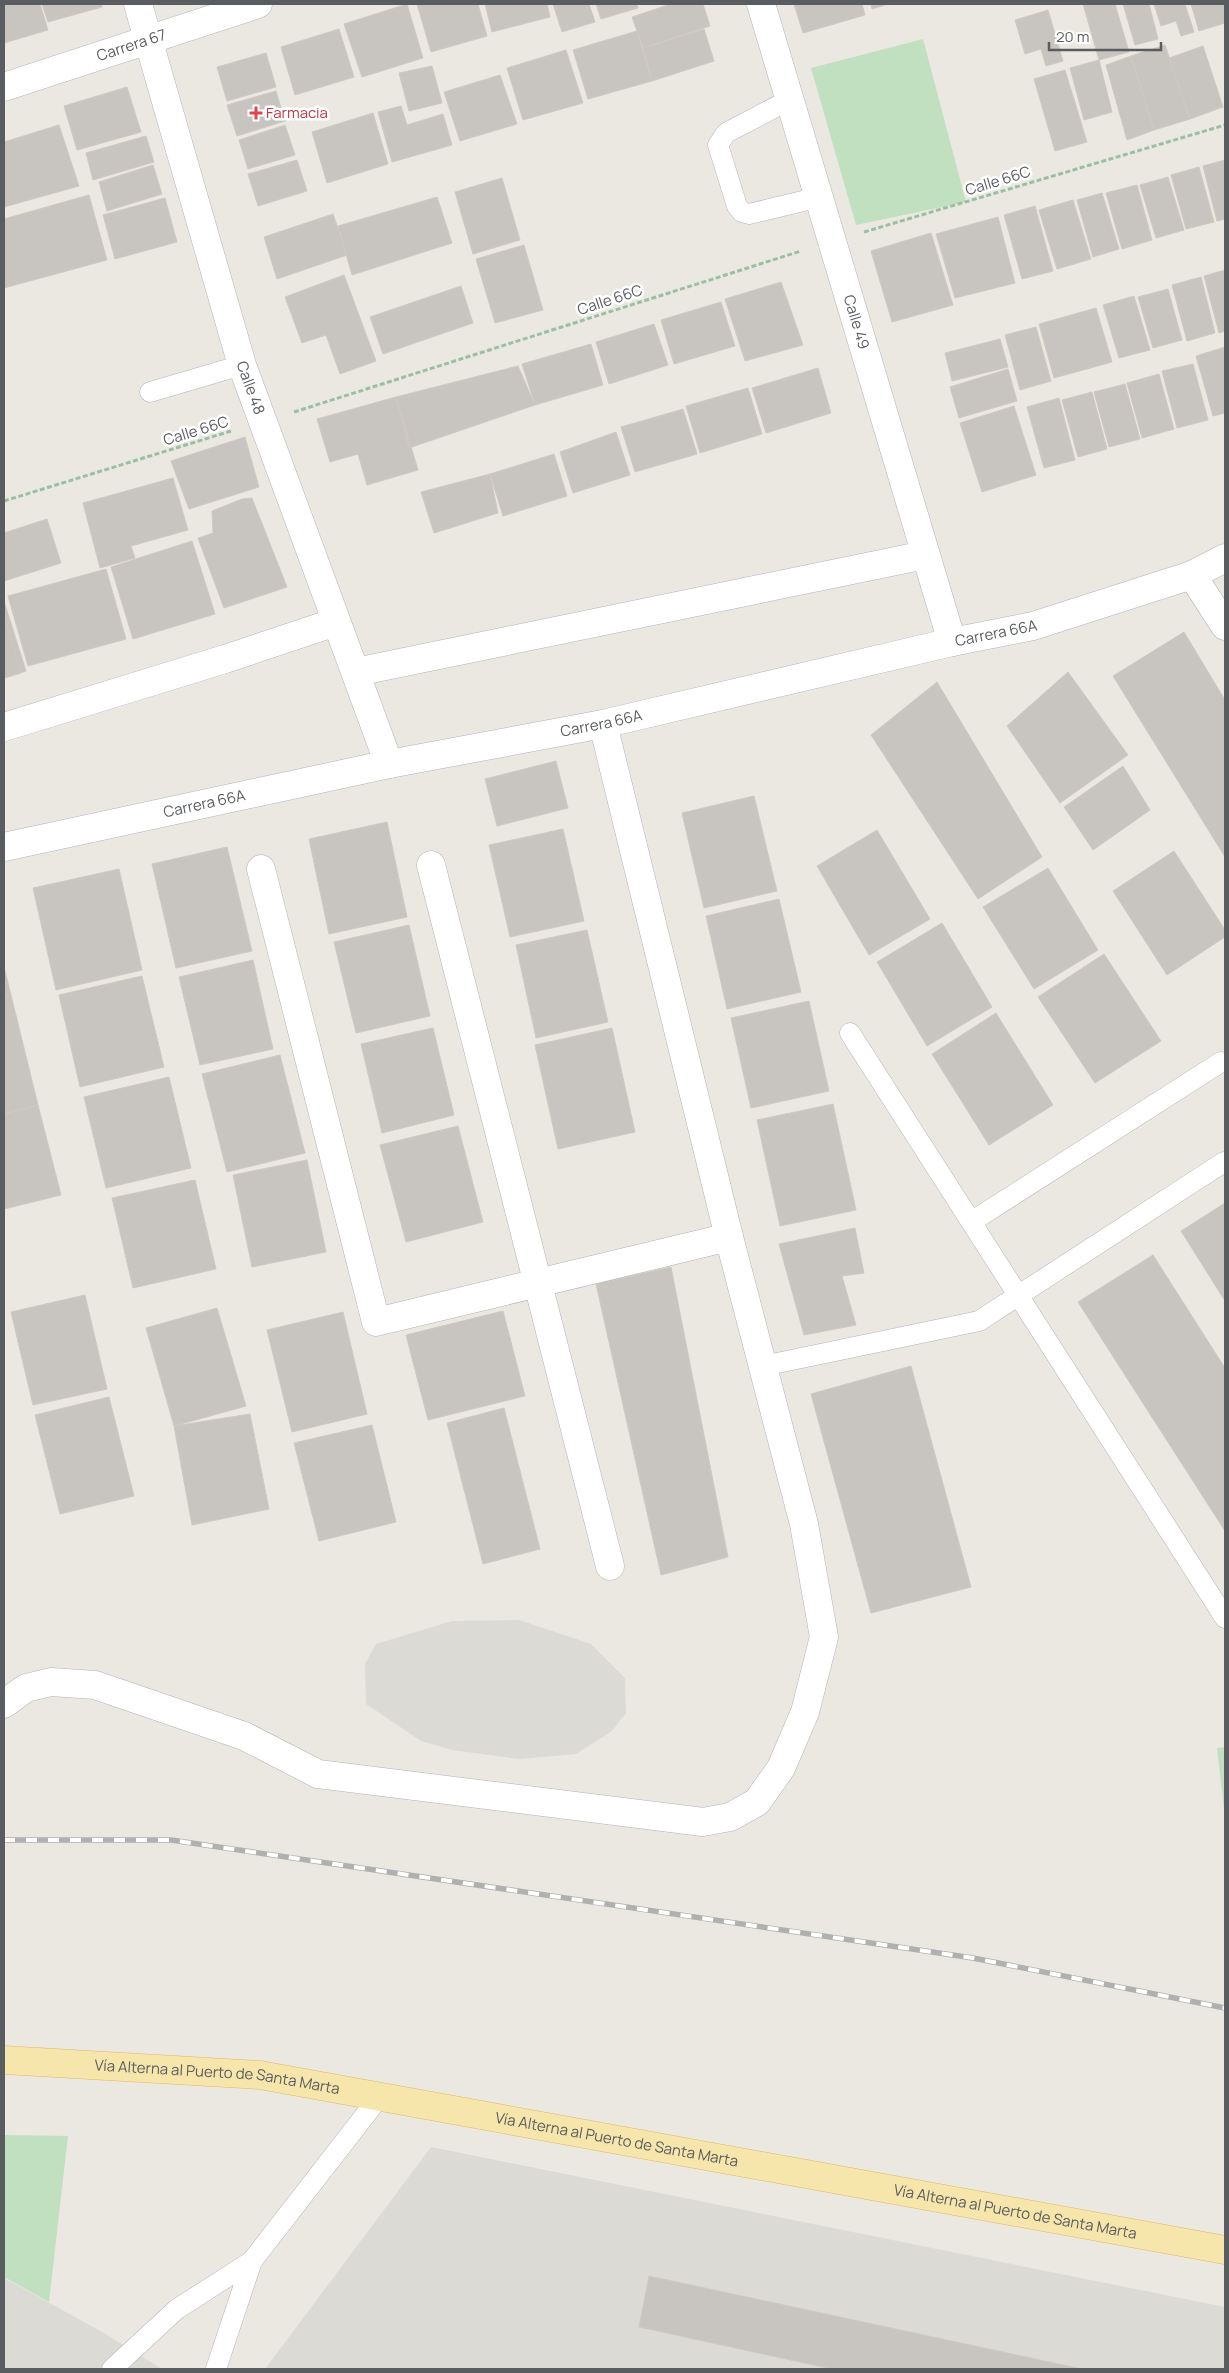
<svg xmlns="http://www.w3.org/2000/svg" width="1229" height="2373" font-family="Manrope,sans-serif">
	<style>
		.industrial { fill: #dcdad5 }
		.green { fill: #c1e0bf }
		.building { fill: #c8c5c0; stroke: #cfc9c0 }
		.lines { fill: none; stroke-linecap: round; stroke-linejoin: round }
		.service-casing { stroke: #b1b4b7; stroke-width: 21 }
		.minor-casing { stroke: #b1b4b7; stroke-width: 29 }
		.tertiary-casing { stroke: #b1b4b7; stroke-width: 29 }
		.primary-casing { stroke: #e1b763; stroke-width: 29 }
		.path { stroke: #9ac0a2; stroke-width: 3; stroke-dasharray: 5 2.5; stroke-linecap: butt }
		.service { stroke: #fff; stroke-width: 20 }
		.minor { stroke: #fff; stroke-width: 28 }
		.tertiary { stroke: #fff; stroke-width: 28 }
		.primary { stroke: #f6e6ab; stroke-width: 28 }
		.rail-casing { stroke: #afb0b0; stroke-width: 5.5 }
		.rail { stroke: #fff; stroke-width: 4; stroke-dasharray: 11; stroke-linecap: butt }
		.health-dot { fill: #e0444e; stroke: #fff; stroke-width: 2 }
		.labels { text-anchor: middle; stroke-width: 5; stroke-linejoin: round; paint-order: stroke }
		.street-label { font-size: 15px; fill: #595d60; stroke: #fff }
		.health-label { font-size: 15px; fill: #be3a42; stroke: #fff; text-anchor: start }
	</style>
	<rect width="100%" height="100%" fill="#ebe8e1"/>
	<!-- industrial -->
	<path class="industrial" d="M519,1620L591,1644L625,1678L626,1713L612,1731L576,1754L519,1759L452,1750L421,1741L366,1704L365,1664L376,1644L452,1621Z
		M431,2147L1225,2307V2369H265Z
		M4,2278L104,2333L162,2369H4Z"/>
	<!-- green -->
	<path class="green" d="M923,39L966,202L856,225L811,68Z
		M1225,1747V1818L1217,1748Z
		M4,2135L68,2136L49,2302L4,2277Z"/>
	<!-- building -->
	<path class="building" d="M4,4H40L48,30L4,43Z
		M42,4H102V7L48,22Z
		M407,4L423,58L362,77L344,24Z
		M417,4H478L487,36L431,52Z
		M485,4H547L550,17L492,32Z
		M553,4H589L595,22L562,32Z
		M596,4H637L638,8L601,19Z
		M671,4H703L710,26L643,48L632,17Z
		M794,4H862L865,15L803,33Z
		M871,4H888L872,9Z
		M1083,4H1115L1129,52L1099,60Z
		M1123,4H1149L1158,39L1135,45Z
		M1154,4H1185L1194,32L1181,36L1176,21L1161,26Z
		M1191,4H1225V23L1199,31Z
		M1048,10L1063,61L1046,66L1041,49L1025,54L1015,20Z
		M339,29L354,77L295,95L281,47Z
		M704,29L714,61L652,81L643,48Z
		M637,31L652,81L588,99L573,50Z
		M1165,45L1190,119L1154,130L1131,56Z
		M1203,46L1223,107L1190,119L1169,58Z
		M566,50L583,103L523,120L507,68Z
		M266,53L276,87L227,101L217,67Z
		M1131,56L1154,130L1127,140L1106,65Z
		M1099,60L1112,112L1084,120L1070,68Z
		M432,66L442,103L409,111L399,73Z
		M1065,70L1087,142L1055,151L1034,79Z
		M500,75L517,124L460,141L444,92Z
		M127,87L141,132L77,150L64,106Z
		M276,91L285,121L237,136L227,105Z
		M401,106L407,125L443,114L452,145L392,162L378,112Z
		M373,113L388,164L327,183L312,132Z
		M59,125L79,186L4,207V142Z
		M285,125L295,155L248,169L239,140Z
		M146,136L154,162L93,180L86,153Z
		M297,160L307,191L258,206L248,174Z
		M1225,160V219L1217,221L1203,166Z
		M153,165L162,194L107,211L99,182Z
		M1199,167L1214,222L1186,229L1171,175Z
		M1168,177L1184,230L1156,238L1140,185Z
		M502,178L520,240L473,254L455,192Z
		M1137,185L1152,240L1122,249L1106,193Z
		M1102,193L1119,249L1093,257L1077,200Z
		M89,195L107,260L4,288V219Z
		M437,197L452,243L352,275L338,226Z
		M165,198L177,242L115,259L103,215Z
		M1073,200L1091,259L1057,269L1039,210Z
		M1035,206L1053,271L1022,279L1004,215Z
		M333,214L347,255L277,279L264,237Z
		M998,217L1015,283L955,298L936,234Z
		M931,233L953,305L892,322L871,251Z
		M524,245L543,310L495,323L476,259Z
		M1225,270V331L1219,333L1204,276Z
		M344,275L376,361L340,374L326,335L302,343L285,297Z
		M1201,277L1215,333L1187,341L1172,285Z
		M781,282L803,345L745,361L725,299Z
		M461,286L473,323L383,354L370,317Z
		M1168,289L1182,340L1153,348L1138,297Z
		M1134,296L1150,350L1119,358L1103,305Z
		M721,302L735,346L674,364L661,320Z
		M1096,308L1112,362L1054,378L1039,324Z
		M654,324L668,365L609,384L596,342Z
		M1036,327L1051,381L1020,390L1005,335Z
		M1000,339L1008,367L952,381L945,353Z
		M591,344L603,385L535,405L522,364Z
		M1225,347V413L1213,416L1196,356Z
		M1193,364L1208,420L1177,428L1162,371Z
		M518,366L535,405L409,448L396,397Z
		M818,368L831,413L766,433L752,388Z
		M1008,369L1017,401L959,418L950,387Z
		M1159,374L1174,429L1142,438L1127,383Z
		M1125,384L1140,439L1109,447L1094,392Z
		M748,388L762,434L700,453L686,406Z
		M1092,392L1107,449L1078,457L1062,400Z
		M396,397L418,470L367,485L358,454L330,462L317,419Z
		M1059,398L1075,460L1044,468L1027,407Z
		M1014,406L1036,475L982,492L960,423Z
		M683,409L697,454L635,472L621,427Z
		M616,432L630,475L573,493L560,452Z
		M245,437L259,487L189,509L171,461Z
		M554,454L567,496L503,516L490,474Z
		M490,474L498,513L434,533L421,492Z
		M173,478L188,530L131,546L135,558L100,568L83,503Z
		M252,498L287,587L224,608L198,538L213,533L212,511L242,499Z
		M47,519L61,563L4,581V533Z
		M192,541L215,614L133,639L111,567Z
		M106,569L126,639L28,666L8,596Z
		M4,601L26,671L4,678Z
		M4,614L21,673L4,678Z
		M1184,632L1225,700V857L1113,676Z
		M1068,672L1128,755L1060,803L1007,726Z
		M937,682L1042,857L978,899L871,735Z
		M556,761L568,808L497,826L485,779Z
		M1123,766L1150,810L1093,850L1064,807Z
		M754,796L777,891L704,908L682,813Z
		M387,822L407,917L329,934L309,839Z
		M563,829L584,921L510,937L489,845Z
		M877,830L930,919L869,955L817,866Z
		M227,847L252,951L176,968L152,864Z
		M1174,851L1225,930V937L1167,975L1113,891Z
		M1048,868L1098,950L1034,989L983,907Z
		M119,869L142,970L56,990L33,888Z
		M779,899L801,992L727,1009L706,916Z
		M942,923L992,1007L927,1046L877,962Z
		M409,925L430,1016L356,1033L334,942Z
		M587,930L608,1022L536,1038L516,945Z
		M1104,954L1161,1041L1095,1083L1038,997Z
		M253,960L273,1049L200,1065L179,977Z
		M4,967L11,995L4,996Z
		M142,976L164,1067L80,1087L59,995Z
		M11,995L38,1105L4,1114V996Z
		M809,1001L829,1091L751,1108L731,1018Z
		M996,1013L1053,1105L989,1145L932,1054Z
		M433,1028L454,1115L382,1133L361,1044Z
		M612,1028L635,1132L558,1149L535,1045Z
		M280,1055L305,1153L227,1172L202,1074Z
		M169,1077L191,1168L106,1188L84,1097Z
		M833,1104L856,1210L780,1226L757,1120Z
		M38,1105L61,1195L4,1209V1114Z
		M458,1126L483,1222L406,1242L380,1145Z
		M307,1160L326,1252L252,1267L233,1175Z
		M195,1180L216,1269L133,1288L112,1198Z
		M1225,1203V1301L1181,1231Z
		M855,1228L864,1273L842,1276L856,1325L804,1335L779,1244Z
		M1153,1255L1225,1368V1531L1078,1302Z
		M671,1267L728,1557L661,1575L596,1284Z
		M85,1295L107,1389L33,1405L11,1312Z
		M217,1308L246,1406L174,1426L146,1328Z
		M503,1311L525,1396L428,1420L406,1335Z
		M343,1312L367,1414L292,1432L267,1330Z
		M911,1366L971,1587L871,1613L811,1394Z
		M109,1397L134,1496L60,1514L35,1415Z
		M504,1408L540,1549L483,1564L447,1423Z
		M250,1414L269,1509L192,1525L174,1426Z
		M372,1425L396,1522L319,1541L294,1443Z
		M649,2276L1082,2369H832L639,2327Z"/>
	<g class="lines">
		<defs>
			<path id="service" d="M791,99L726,133L718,145L737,206L742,212L749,214L820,197
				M150,392L242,365
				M850,1033L1225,1618
				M971,1222L1221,1062
				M763,1366L979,1321L1224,1162
				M112,2369L177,2309L252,2261L380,2096
				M216,2369L252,2261"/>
			<g id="minor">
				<path id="s1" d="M138,4L242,365L389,764"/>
				<path id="s2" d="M761,4L952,642"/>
				<path id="s3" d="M4,87L258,4"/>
				<path d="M1192,575L1225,626"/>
				<path d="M356,672L925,555"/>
				<path d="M4,727L225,659L336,622"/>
				<path d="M431,865L610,1566"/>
				<path d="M261,869L376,1322L729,1237"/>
				<path d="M4,1704L26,1688L51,1682L95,1685L244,1736L318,1774L703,1822L730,1817L757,1802L781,1768L805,1712L824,1637L804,1524L729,1237L603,724"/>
			</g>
			<g id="tertiary">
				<path id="s4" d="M4,847L389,764L603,724L952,642L1033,626L1192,575L1225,558"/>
			</g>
			<g id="primary">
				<path id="s5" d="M4,2060L260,2075L1225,2250"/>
			</g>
		</defs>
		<!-- service casing -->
		<use href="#service" class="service-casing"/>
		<!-- minor casing -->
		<use href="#minor" class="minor-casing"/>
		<!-- tertiary casing -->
		<use href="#tertiary" class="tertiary-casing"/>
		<!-- primary casing -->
		<use href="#primary" class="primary-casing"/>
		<!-- path -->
		<path class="path" d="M864,232L1225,125
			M294,412L801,251
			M4,501L231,431"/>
		<!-- service -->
		<use href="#service" class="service"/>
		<!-- minor -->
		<use href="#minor" class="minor"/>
		<!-- tertiary -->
		<use href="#tertiary" class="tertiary"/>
		<!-- primary -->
		<use href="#primary" class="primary"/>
		<defs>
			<path id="rail" d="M4,1840H171L973,1958L1225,2008"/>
		</defs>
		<!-- rail casing -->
		<use href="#rail" class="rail-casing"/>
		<!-- rail -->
		<use href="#rail" class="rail"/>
	</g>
	<!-- markers -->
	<path class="health-dot" d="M253.5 105.5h5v5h5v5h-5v5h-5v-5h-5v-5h5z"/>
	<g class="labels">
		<!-- street labels -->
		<g class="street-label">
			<text dy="5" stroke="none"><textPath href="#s3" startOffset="134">Carrera 67</textPath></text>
			<text transform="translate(998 181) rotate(-17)" y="5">Calle 66C</text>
			<text transform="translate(610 300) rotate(-18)" y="5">Calle 66C</text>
			<text dy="5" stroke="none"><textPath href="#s2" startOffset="332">Calle 49</textPath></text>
			<text dy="5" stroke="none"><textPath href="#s1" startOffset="400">Calle 48</textPath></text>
			<text transform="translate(196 431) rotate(-17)" y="5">Calle 66C</text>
			<text dy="5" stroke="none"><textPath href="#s4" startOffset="1015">Carrera 66A</textPath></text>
			<text dy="5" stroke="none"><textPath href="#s4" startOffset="610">Carrera 66A</textPath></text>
			<text dy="5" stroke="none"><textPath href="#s4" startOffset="205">Carrera 66A</textPath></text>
			<text dy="5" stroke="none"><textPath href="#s5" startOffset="214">Vía Alterna al Puerto de Santa Marta</textPath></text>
			<text dy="5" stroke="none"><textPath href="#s5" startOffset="619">Vía Alterna al Puerto de Santa Marta</textPath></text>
			<text dy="5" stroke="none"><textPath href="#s5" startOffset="1024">Vía Alterna al Puerto de Santa Marta</textPath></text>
		</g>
		<!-- health labels -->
		<g class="health-label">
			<text x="266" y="118">Farmacia</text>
		</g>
	</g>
	<!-- border -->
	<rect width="1229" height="2373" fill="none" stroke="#595d60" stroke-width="10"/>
	<!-- scale -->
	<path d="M1049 42v8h112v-8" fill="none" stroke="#595d60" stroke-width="2.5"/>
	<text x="1056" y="42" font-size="15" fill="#595d60" stroke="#ffffff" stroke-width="4" paint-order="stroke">20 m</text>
</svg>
